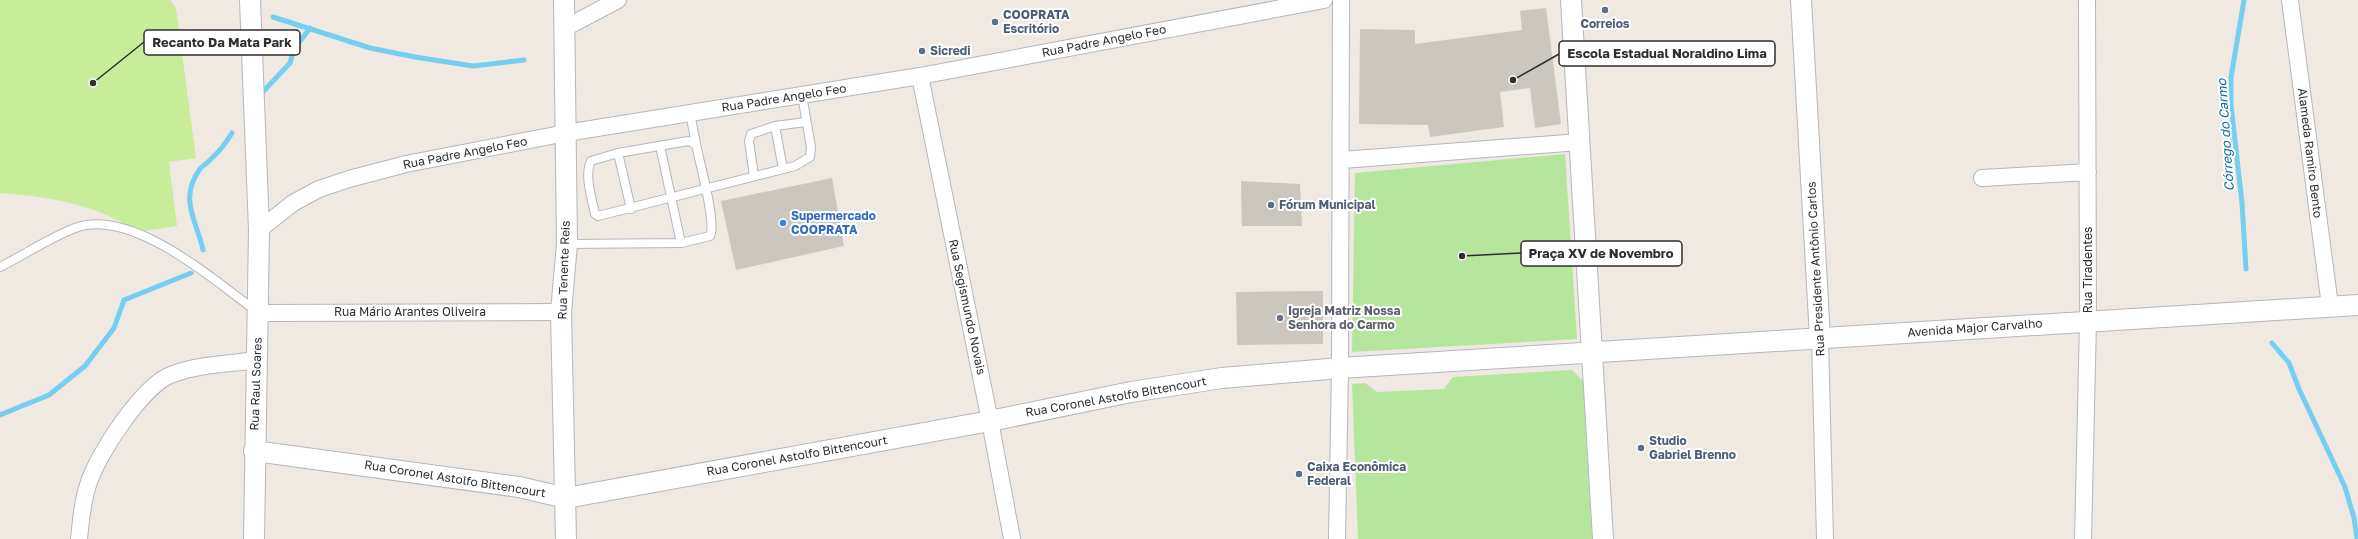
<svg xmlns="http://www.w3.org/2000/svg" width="2358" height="539" font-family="'Golos Text',sans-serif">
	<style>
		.green { fill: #b6e59e }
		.pitch { fill: #c9ec9a }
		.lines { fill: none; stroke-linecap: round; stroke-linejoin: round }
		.stream { stroke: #75cff0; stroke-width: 5 }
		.building { fill: #cbc7bf }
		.service-casing { stroke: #b4b7c1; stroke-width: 10 }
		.minor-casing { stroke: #b4b7c1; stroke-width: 18 }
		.tertiary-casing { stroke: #b4b7c1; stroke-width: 22 }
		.service { stroke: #fff; stroke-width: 8 }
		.minor { stroke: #fff; stroke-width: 16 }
		.tertiary { stroke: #fff; stroke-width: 20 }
		.service-dot { fill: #5c6f8a; stroke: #fff; stroke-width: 1.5 }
		.shop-dot { fill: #3f7fe0; stroke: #fff; stroke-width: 1.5 }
		.worship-dot { fill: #6b7280; stroke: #fff; stroke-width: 1.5 }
		.labels { text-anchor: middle; stroke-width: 4; stroke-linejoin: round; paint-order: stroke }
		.service-label { font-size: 12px; font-weight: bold; fill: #4e5e75; stroke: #fff; text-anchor: start }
		.street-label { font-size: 12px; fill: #2e2e2e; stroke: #fff }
		.shop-label { font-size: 12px; font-weight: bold; fill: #366cbe; stroke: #fff; text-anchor: start }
		.worship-label { font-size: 12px; font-weight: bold; fill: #5b616d; stroke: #fff; text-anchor: start }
		.water-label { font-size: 13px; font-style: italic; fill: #0d6fa3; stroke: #fff }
		.leader { fill: none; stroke: #2e2e2e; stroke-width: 1.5 }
		.callout-dot { fill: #2e2e2e; stroke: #fff; stroke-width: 1.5 }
		.callout { fill: #fff; stroke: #2e2e2e; stroke-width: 1.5 }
		.callout-label { font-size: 13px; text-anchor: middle; font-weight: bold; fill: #2e2e2e }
	</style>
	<rect width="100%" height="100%" fill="#efe9e1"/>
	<!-- green -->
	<path class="green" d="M1565,154L1577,339L1352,352L1355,173Z
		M1572,370L1583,381L1592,539H1358L1352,384L1365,383L1377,392L1444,389L1453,377Z"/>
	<!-- pitch -->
	<path class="pitch" d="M0,0H170L176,8L196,158L169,162L177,226L138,232C98,205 48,196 0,193Z"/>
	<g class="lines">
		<!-- stream -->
		<path class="stream" d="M2244,0L2231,77V105L2242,203L2246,269
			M273,17L370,48L415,57L473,66L524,60
			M260,95L290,63L294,49L310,28
			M203,250C197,221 178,199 200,169C203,165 208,163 211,159C220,151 226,143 232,133
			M2272,343L2289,363L2299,389L2345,487L2354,518L2357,539
			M0,415L49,395L85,366L114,328L124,300L191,273"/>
	</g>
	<!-- building -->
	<path class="building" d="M1546,8L1561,124L1535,128L1530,88L1500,92L1504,127L1430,137L1428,125L1359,124L1360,29L1415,30V44L1522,30L1520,11Z
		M832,178L844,246L736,270L721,201Z
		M1241,181L1300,184L1302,226H1242Z
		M1323,291V344L1237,345L1236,292Z"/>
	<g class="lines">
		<defs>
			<path id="service" d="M690,113L696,144
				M775,126L783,169
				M660,146L681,243
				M618,153L631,209
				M754,176L749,141L751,134L775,126L806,122
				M567,244L681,243L710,236C717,223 699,161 696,144L688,141L618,153L591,161C584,175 592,199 595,214L598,216L795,166L810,157L811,147L802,95
				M0,267C24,255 49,238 75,228C131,207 214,280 256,311"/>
			<path id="minor" d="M2290,0L2330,306
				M565,28L618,0
				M920,76L990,421L1012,539
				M1342,160L1580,142
				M1982,178L2088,172
				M259,230L293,203L319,189L349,179L406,164L566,133L920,76L1324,0
				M258,313L561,312
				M1820,338L1825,539
				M79,539C81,521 82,502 88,485C97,455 143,384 173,374C199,364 230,364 257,360
				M1337,539L1340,368L1341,0
				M2083,539L2088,321L2087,0"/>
			<path id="tertiary" d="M250,0L259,230L254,539
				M564,0L567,244L561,312L566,539
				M1571,0L1603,539
				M1801,0L1820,338
				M254,451L519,487L566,498L990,421L1131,392L1222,378L1340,368L2358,305"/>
		</defs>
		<!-- service casing -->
		<use href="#service" class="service-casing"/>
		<!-- minor casing -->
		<use href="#minor" class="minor-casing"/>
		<!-- tertiary casing -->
		<use href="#tertiary" class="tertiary-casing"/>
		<!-- service -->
		<use href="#service" class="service"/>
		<!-- minor -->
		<use href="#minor" class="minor"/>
		<!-- tertiary -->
		<use href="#tertiary" class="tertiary"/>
	</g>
	<!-- markers -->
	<g class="service-dot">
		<circle cx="1605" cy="10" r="4"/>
		<circle cx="995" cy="22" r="4"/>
		<circle cx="922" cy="51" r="4"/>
		<circle cx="1271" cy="205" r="4"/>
		<circle cx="1641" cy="448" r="4"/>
		<circle cx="1299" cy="474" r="4"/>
	</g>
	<circle class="shop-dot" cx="783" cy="223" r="4"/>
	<circle class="worship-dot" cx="1280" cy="318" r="4"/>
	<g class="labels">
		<!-- service labels -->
		<g class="service-label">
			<text x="1003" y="19">COOPRATA<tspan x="1003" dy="14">Escritório</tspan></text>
			<text x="1605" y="28" text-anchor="middle">Correios</text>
			<text x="930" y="55">Sicredi</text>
			<text x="1279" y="209">Fórum Municipal</text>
			<text x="1649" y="445">Studio<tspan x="1649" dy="14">Gabriel Brenno</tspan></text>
			<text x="1307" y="471">Caixa Econômica<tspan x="1307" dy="14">Federal</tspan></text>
		</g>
		<!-- street labels -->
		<g class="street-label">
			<text transform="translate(1104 41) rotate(-11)" y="4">Rua Padre Angelo Feo</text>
			<text transform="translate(784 98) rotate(-9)" y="4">Rua Padre Angelo Feo</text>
			<text transform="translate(465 153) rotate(-11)" y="4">Rua Padre Angelo Feo</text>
			<text transform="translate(2310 153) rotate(83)" y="4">Alameda Ramiro Bento</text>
			<text transform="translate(1816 269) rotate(-93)" y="4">Rua Presidente Antônio Carlos</text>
			<text transform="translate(564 270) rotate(-88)" y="4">Rua Tenente Reis</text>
			<text transform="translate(2088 270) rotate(-90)" y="4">Rua Tiradentes</text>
			<text transform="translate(967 307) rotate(78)" y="4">Rua Segismundo Novais</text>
			<text x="410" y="316">Rua Mário Arantes Oliveira</text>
			<text transform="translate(1975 328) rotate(-4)" y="4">Avenida Major Carvalho</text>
			<text transform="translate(256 384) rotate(-88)" y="4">Rua Raul Soares</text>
			<text transform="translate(1116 397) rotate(-10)" y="4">Rua Coronel Astolfo Bittencourt</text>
			<text transform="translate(797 456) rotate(-10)" y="4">Rua Coronel Astolfo Bittencourt</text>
			<text transform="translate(455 479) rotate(9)" y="4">Rua Coronel Astolfo Bittencourt</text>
		</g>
		<!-- shop labels -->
		<g class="shop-label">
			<text x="791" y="220">Supermercado<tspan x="791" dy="14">COOPRATA</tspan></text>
		</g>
		<!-- worship labels -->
		<g class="worship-label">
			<text x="1288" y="315">Igreja Matriz Nossa<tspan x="1288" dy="14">Senhora do Carmo</tspan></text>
		</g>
		<!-- water labels -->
		<g class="water-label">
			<text transform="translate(2225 135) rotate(-94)" y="5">Córrego do Carmo</text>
		</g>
	</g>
	<!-- callouts -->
	<path class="leader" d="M93 83L144 42M1513 80L1559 54M1462 256L1521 253"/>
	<g class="callout-dot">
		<circle cx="93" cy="83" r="4"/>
		<circle cx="1513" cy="80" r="4"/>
		<circle cx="1462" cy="256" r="4"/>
	</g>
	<g class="callout">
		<rect x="144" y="30" width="156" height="25" rx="4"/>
		<rect x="1559" y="41" width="216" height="25" rx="4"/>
		<rect x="1521" y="241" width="161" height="25" rx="4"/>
	</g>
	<g class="callout-label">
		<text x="222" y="47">Recanto Da Mata Park</text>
		<text x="1667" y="58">Escola Estadual Noraldino Lima</text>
		<text x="1601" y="258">Praça XV de Novembro</text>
	</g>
</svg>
